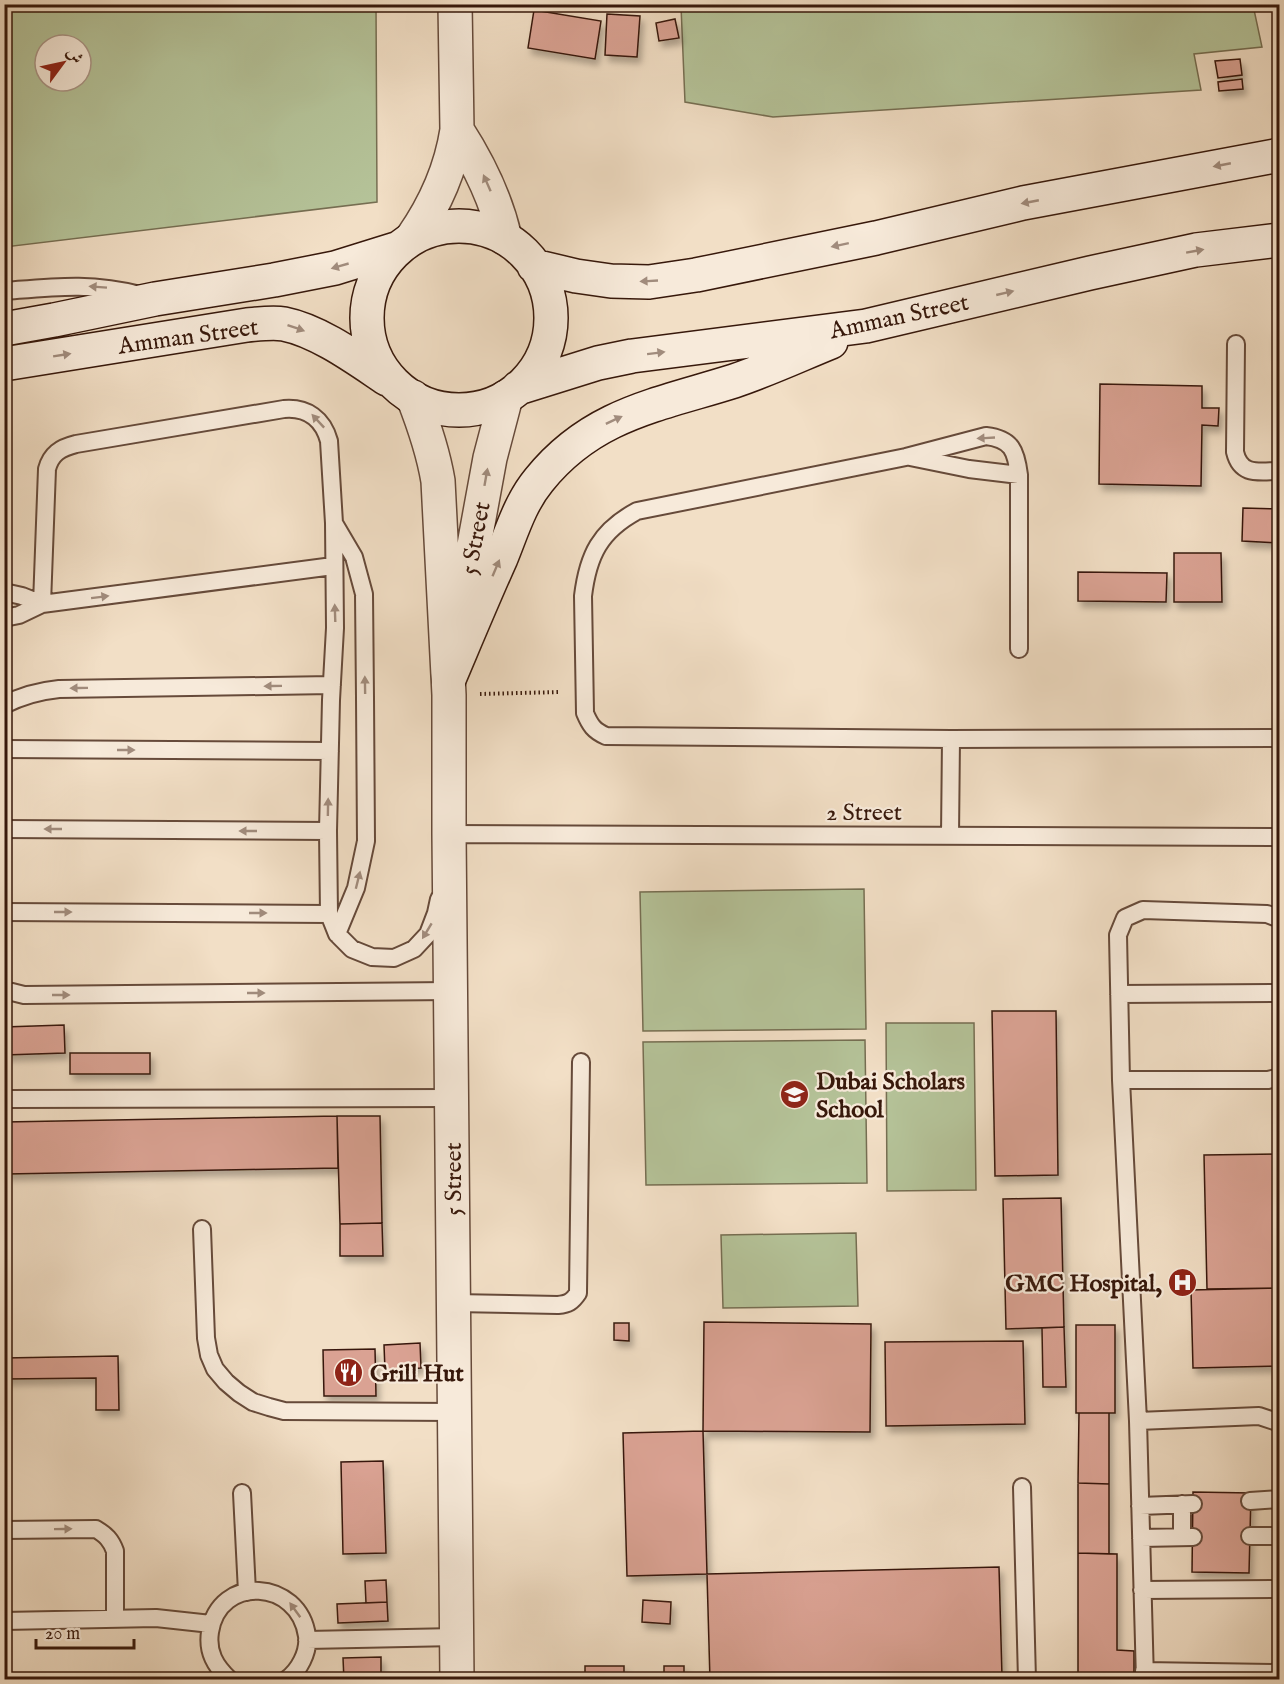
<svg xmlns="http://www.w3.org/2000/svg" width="1284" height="1684" font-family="'IM FELL English',Amiri,serif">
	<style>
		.green { fill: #b5c399; stroke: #766e52; stroke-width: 1.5; fill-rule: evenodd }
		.building { fill: #daa293; stroke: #37180b; stroke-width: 1.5; filter: url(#shadow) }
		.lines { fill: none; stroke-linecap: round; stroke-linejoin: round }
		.lane-casing { stroke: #664a3a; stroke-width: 20 }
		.street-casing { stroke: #664a3a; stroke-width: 36 }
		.secondary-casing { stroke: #37180b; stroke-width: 36 }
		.path { stroke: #37180b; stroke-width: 4; stroke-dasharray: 1.5 3; stroke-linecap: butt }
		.lane { stroke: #f7eada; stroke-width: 16 }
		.street { stroke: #f7eada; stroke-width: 33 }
		.secondary { stroke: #f7eada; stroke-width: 33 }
		.oneway { fill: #a18c7d }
		.labels { text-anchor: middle; stroke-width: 4.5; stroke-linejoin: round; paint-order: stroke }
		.street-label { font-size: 24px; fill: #37180b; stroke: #f7eada }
		.poi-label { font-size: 24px; font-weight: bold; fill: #37180b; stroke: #f7eada; text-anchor: start }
	</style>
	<defs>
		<filter id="shadow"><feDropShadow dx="3.5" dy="6" stdDeviation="3" flood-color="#0004"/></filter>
	</defs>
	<rect width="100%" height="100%" fill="#f2dfc6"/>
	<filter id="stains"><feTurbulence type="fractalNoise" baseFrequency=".00333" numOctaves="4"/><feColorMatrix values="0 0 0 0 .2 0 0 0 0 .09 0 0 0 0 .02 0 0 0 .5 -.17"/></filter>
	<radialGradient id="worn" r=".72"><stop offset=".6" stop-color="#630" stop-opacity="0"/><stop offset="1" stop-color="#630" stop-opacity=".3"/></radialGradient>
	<!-- green -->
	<path class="green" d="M4,5H376L377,202L5,247ZM45,45H81V81H45Z
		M668,5H1253L1262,47L1194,54L1201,90L773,117L685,102L681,6Z
		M864,889L866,1029L643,1031L640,892Z
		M886,1023H974L976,1190L887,1191Z
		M865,1040L867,1183L646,1185L643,1042Z
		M856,1233L858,1306L723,1308L721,1235Z"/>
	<!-- building -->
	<path class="building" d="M534,10L601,21L595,59L528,48Z
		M607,14L640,16L637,57L605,55Z
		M675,19L679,38L659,41L656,23Z
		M1240,59L1242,75L1218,78L1215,61Z
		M1242,79L1243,89L1219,91L1218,82Z
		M1273,332H1280V353H1273Z
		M1100,384L1202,386V408H1219L1218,426L1202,425L1201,486L1099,484Z
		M1243,508L1280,509V543L1242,541Z
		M1174,553H1221L1222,602H1174Z
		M1078,572L1167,573L1166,602L1078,601Z
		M992,1011H1056L1058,1175L995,1176Z
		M64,1025L65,1053L4,1055V1027Z
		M70,1053H150V1074H70Z
		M337,1116H380L382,1223L340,1224Z
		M337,1116L338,1168L6,1174L5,1122Z
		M1280,1154V1288L1207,1289L1204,1155Z
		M1061,1198L1064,1327L1006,1329L1003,1199Z
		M382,1223L383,1256H340V1224Z
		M1280,1288V1366L1193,1368L1191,1290Z
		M704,1322L871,1324L870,1432L703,1431Z
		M614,1323H629V1341L614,1340Z
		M1076,1325H1115V1413H1076Z
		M1064,1327L1066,1387H1043L1042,1328Z
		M1023,1341L1025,1424L886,1426L885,1342Z
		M420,1343L421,1368L385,1370L384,1345Z
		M375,1349L376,1396H324L323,1350Z
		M118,1356L119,1410H96V1378L4,1379V1358Z
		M1079,1413H1109V1484L1078,1483Z
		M703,1431L707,1574L627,1576L623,1433Z
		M383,1461L386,1553L343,1554L341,1462Z
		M1078,1483L1109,1484V1554L1078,1553Z
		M1193,1492L1251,1493L1249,1573L1192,1572Z
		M1078,1553L1117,1554V1650L1134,1651V1680H1078Z
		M999,1567L1002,1677L710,1680L707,1574Z
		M386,1580L387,1602L366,1603L365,1581Z
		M643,1600L671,1602L670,1624L642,1622Z
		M387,1602L388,1621L338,1623L337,1604Z
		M381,1657V1680H344L343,1658Z
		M585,1666H624V1680H585Z
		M664,1666H684V1680H664Z"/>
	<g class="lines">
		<defs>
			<path id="lane" d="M4,291C54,287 91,282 140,295
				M1236,344L1235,452C1241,477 1260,471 1280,471
				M910,457L969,469L1019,475
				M334,523L354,557L364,594L365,698L366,841L356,888L337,934
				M4,592L22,596L42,604
				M42,604L47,469C51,454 60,448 76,444L284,409C307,407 323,419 329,441L334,523L335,628L331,700L328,831L329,914L337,934L352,949L372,957L394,958L414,949L428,934L436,913L439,899
				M4,618L19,615L42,604L333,566
				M1019,649V475C1016,451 1012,439 986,436L906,457L637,511C600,531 588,555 583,596L585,713C590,725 594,731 606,736L951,739L1280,738
				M4,705C23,695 39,691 59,689L332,685
				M4,749L330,751
				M4,829L328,831
				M950,836L951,739
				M448,838L449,834L1280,837
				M4,912L329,914
				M4,988L8,991L24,995L452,991
				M1119,994L1280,993
				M1121,1080H1268L1280,1077
				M4,1099L453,1098
				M202,1229L206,1338L209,1355L215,1369L226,1382L239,1393L253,1402L269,1407L284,1411L455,1412
				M454,1303L558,1305C568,1304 572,1302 578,1293L581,1062
				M1138,1421L1259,1416L1280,1423
				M1022,1487L1027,1680
				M242,1493L247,1592
				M1250,1501L1280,1499
				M1182,1504V1537
				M1140,1506L1193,1504
				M4,1530L96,1529C106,1535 111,1540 115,1551V1618
				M1250,1536H1280
				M1141,1538L1193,1537
				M1142,1590L1280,1589
				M4,1621L156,1618L211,1624
				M307,1640L456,1637
				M1144,1671L1280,1673
				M230,1680C215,1666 207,1652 210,1632C219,1574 299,1579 307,1636C309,1652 299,1671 286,1680
				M1145,1680L1138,1421L1121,1080L1118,935L1125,918L1143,910L1267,914L1280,919"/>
			<path id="street" d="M457,130C479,164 496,199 505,238
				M412,238C435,205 451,169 457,130L455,4
				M413,397C424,425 433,451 438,481L449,695V834L457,1680
				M459,627L490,458L506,397"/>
			<path id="secondary" d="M367 318a92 92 0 1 1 184 0a92 92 0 1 1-184 0Z
				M534,266L576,276L611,281L649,282L696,275L876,238L1023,203L1280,155
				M4,329L54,320L155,299L274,280L335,268L396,249
				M4,364L247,325C259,324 273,322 284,324C319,331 357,359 387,379
				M518,388L598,363L632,356L866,326L1090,273L1196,250L1280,240
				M449,679C466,639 483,598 501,558C512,531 520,503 539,480C592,414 658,405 734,381C767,370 799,355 831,342"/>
		</defs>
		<!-- lane casing -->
		<use href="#lane" class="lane-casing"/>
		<!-- street casing -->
		<use href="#street" class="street-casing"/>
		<!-- secondary casing -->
		<use href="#secondary" class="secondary-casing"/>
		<!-- path -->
		<path class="path" d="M480,694L560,692"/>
		<!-- lane -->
		<use href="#lane" class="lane"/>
		<!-- street -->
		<use href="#street" class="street"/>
		<!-- secondary -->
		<use href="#secondary" class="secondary"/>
	</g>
	<!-- one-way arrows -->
	<defs><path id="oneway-solid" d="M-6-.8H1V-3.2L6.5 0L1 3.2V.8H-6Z" transform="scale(1.5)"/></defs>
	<g class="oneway">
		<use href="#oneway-solid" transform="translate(1222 165) rotate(169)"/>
		<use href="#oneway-solid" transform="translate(487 183) rotate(-114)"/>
		<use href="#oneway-solid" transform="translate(1030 202) rotate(169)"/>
		<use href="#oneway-solid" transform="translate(840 245) rotate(168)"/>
		<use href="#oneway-solid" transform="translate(1195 251) rotate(-10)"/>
		<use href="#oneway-solid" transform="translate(340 266) rotate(164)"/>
		<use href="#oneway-solid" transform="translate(649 281) rotate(177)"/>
		<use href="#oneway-solid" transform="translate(98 287) rotate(-176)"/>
		<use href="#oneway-solid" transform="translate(1005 293) rotate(-13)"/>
		<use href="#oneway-solid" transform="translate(296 328) rotate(19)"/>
		<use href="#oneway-solid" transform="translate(656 353) rotate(-7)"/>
		<use href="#oneway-solid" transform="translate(62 355) rotate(-9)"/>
		<use href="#oneway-solid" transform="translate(614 420) rotate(-25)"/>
		<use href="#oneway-solid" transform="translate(318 421) rotate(-133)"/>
		<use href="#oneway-solid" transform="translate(986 438) rotate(177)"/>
		<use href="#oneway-solid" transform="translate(486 477) rotate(-80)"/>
		<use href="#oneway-solid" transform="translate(496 568) rotate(-67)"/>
		<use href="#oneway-solid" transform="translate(100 597) rotate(-7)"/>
		<use href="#oneway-solid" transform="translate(335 613) rotate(-92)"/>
		<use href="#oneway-solid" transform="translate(365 685) rotate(-91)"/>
		<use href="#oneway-solid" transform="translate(273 686) rotate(179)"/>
		<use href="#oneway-solid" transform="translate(79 688) rotate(179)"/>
		<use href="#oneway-solid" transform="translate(126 750)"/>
		<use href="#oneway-solid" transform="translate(328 807) rotate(-89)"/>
		<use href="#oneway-solid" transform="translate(53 829) rotate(-180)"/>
		<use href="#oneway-solid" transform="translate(248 831) rotate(-180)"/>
		<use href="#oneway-solid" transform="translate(358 880) rotate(-76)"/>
		<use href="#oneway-solid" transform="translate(63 912)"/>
		<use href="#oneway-solid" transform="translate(258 913)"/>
		<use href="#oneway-solid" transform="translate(427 931) rotate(121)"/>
		<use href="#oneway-solid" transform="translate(256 993)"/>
		<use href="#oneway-solid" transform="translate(61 995)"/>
		<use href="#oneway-solid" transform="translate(63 1529) rotate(-1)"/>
		<use href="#oneway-solid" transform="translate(295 1610) rotate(-126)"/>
	</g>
	<!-- icons -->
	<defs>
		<symbol id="school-disc" viewBox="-11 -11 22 22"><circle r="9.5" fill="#8f2418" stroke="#f7eada"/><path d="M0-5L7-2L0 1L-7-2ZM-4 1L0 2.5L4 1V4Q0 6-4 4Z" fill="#fff"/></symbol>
		<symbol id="hospital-disc" viewBox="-11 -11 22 22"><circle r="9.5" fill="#8f2418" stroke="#f7eada"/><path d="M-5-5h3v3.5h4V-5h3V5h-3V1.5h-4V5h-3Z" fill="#fff"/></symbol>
		<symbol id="restaurant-disc" viewBox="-11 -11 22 22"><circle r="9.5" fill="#8f2418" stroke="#f7eada"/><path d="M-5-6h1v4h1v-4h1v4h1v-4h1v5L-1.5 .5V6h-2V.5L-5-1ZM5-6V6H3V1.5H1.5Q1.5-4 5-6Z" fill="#fff"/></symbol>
	</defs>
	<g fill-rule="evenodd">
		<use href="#school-disc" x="778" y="1078" width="33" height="33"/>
		<use href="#hospital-disc" x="1166" y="1266" width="33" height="33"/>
		<use href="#restaurant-disc" x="332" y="1356" width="33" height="33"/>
	</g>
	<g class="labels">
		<!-- street labels -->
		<g class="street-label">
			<text transform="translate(899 316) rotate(-12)" y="8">Amman Street</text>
			<text transform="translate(188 336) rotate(-8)" y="8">Amman Street</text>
			<text transform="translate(475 538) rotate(-79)" y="8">5 Street</text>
			<text x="864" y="820">2 Street</text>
			<text transform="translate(453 1179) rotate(-90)" y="8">5 Street</text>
		</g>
		<!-- poi labels -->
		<g class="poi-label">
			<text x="816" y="1089">Dubai Scholars<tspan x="816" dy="28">School</tspan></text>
			<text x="1162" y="1291" text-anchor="end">GMC Hospital,</text>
			<text x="370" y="1381">Grill Hut</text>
		</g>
	</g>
	<!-- margin -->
	<rect width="1284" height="1684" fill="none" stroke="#f2dfc6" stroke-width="24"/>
	<rect x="6" y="6" width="1272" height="1672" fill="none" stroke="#37180b" stroke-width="3"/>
	<rect x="12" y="12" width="1260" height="1660" fill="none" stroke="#37180b" stroke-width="1.5"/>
	<!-- north arrow -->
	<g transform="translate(63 63) rotate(57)"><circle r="28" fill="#f7eada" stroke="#aa9687" stroke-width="1.5"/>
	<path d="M0-4.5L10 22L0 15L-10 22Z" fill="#8f2418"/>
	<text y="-9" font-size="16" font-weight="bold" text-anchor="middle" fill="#37180b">ش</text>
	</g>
	<!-- scale -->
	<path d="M36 1639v9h98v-9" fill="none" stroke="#37180b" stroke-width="3"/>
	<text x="45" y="1639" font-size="18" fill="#37180b" stroke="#f7eada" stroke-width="4.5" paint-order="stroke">20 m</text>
	<rect width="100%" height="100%" filter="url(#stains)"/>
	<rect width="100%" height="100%" fill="url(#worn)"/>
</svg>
